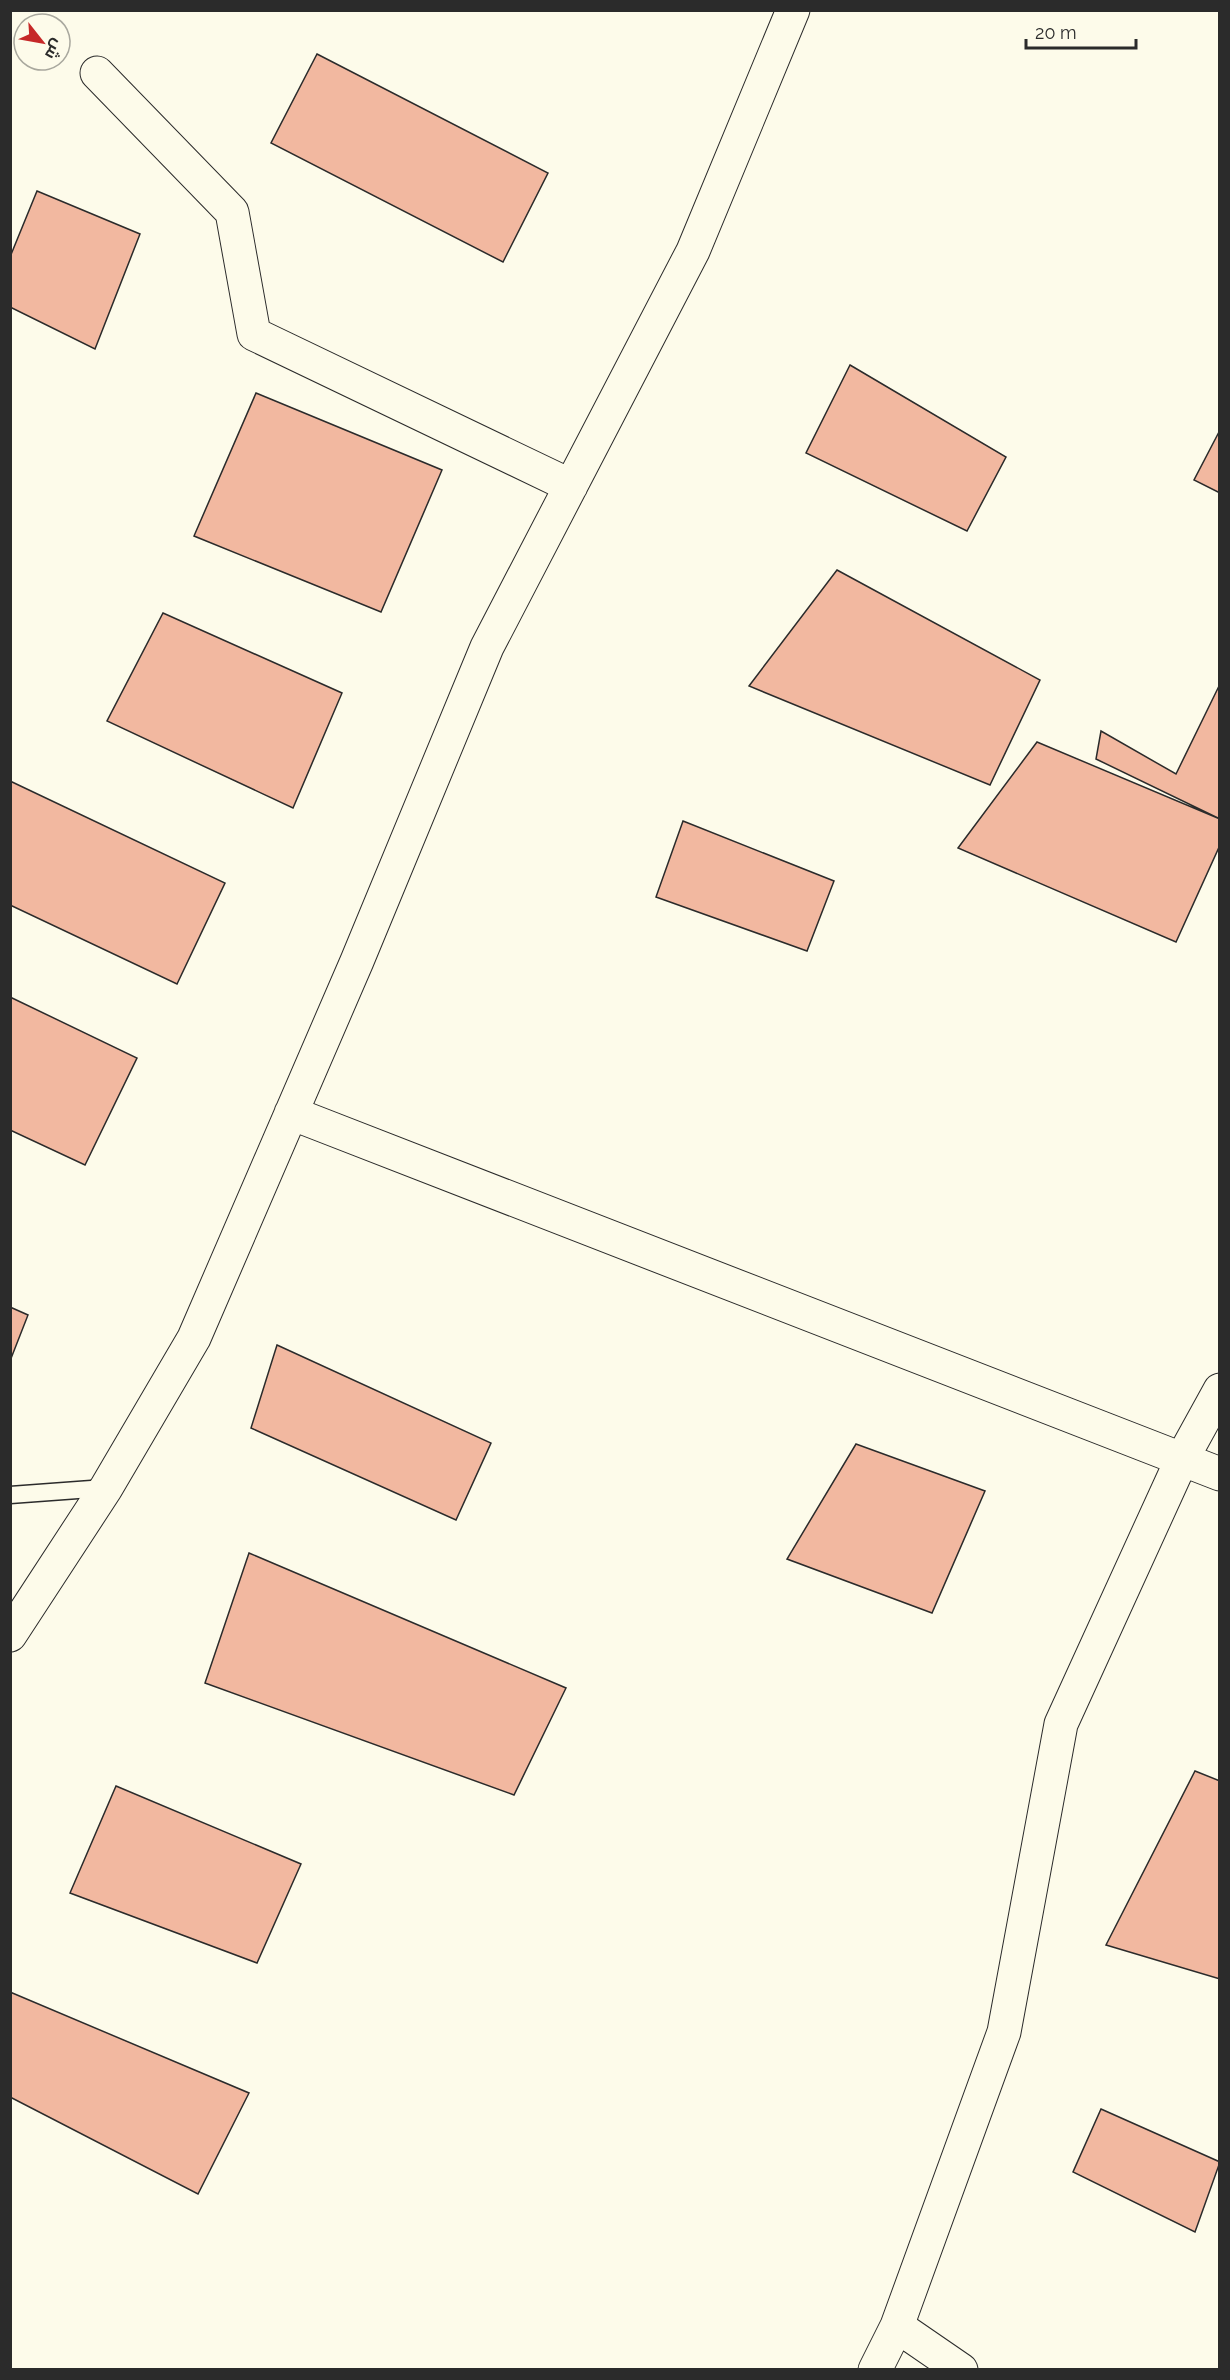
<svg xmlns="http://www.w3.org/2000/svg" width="1230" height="2380" font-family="Raleway,Cairo,sans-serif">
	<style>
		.building { fill: #f2b8a0; stroke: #2b2b2b; stroke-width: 1.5 }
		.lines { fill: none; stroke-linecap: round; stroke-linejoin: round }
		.lane-casing { stroke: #2b2b2b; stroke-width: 19 }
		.street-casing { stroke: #2b2b2b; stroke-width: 35 }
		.lane { stroke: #fdfbea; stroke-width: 16 }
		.street { stroke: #fdfbea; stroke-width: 33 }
	</style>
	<rect width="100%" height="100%" fill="#fdfbea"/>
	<!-- building -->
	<path class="building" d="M317,54L548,173L503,262L271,143Z
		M37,191L140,234L95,349L10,307V257Z
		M850,365L1006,457L967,531L806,453Z
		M256,393L442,470L381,612L194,536Z
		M1220,430V493L1194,480Z
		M837,570L1040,680L990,785L749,686Z
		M163,613L342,693L293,808L107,721Z
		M1220,684V819L1096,759L1101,731L1176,774Z
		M1037,742L1220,819V845L1176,942L958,848Z
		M10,781L225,883L177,984L10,905Z
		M683,821L834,881L807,951L656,897Z
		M10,997L137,1058L85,1165L10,1130Z
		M10,1307L28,1315L10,1361Z
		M277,1345L491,1443L456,1520L251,1428Z
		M856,1444L985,1491L932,1613L787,1559Z
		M249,1553L566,1688L514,1795L205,1683Z
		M1195,1771L1220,1781V1979L1106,1945Z
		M116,1786L301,1864L257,1963L70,1893Z
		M10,1992L249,2093L198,2194L10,2097Z
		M1101,2109L1220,2162L1195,2232L1073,2172Z"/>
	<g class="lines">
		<defs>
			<path id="lane" d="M10,1495L105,1488"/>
			<path id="street" d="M97,73L232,212L254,334L571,486
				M291,1113L1220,1474
				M10,1635L106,1488L194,1338L357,961L487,647L693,251L793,10
				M897,2326L961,2370
				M875,2370L897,2326L1004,2032L1061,1724L1182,1459L1220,1390"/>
		</defs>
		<!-- lane casing -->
		<use href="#lane" class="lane-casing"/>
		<!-- street casing -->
		<use href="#street" class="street-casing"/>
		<!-- lane -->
		<use href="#lane" class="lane"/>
		<!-- street -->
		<use href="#street" class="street"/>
	</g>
	<!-- border -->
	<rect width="1230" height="2380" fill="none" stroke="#2b2b2b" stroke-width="24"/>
	<!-- north arrow -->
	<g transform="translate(42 42) rotate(121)"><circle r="28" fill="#fdfbea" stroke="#a9a89e" stroke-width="1.5"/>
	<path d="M0-4.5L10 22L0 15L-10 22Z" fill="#c62828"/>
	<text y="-9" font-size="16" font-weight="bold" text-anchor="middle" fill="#2b2b2b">ش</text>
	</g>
	<!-- scale -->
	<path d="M1026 39v9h110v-9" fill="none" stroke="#2b2b2b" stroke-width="3"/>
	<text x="1035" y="39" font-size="18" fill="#2b2b2b" stroke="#fdfbea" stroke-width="4.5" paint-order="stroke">20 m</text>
</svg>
